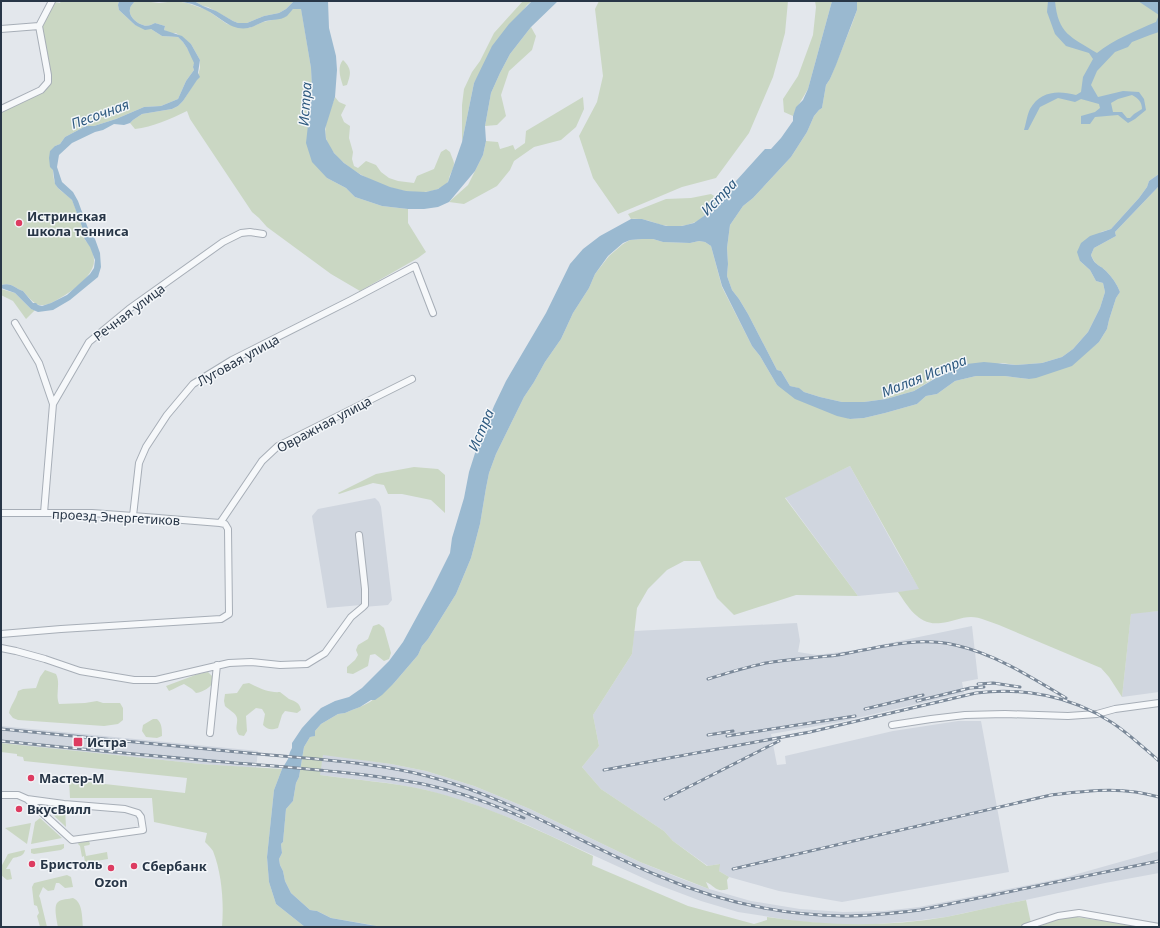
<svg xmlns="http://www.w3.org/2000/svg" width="1160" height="928" font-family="'Noto Sans',sans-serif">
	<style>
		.built { fill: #d0d6df }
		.green { fill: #cad7c3 }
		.water { fill: #9ab9d0; fill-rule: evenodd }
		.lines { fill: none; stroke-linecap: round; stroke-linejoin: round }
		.minor-casing { stroke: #a7aeb7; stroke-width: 8 }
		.minor { stroke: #f6f8fa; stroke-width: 6 }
		.rail-casing { stroke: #7a8898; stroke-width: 3 }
		.rail { stroke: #f3f6f9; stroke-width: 1.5; stroke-dasharray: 4.5; stroke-linecap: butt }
		.poi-dot { fill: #dd3c61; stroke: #f3f6f9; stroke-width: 1.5 }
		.labels { text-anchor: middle; stroke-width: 3; stroke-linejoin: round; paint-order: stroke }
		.poi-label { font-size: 13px; font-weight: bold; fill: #283647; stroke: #f3f6f9; text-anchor: start }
		.street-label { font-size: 13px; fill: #283647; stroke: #f3f6f9 }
		.water-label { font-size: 14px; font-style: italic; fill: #2d597f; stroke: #f3f6f9 }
	</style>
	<rect width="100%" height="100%" fill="#e3e7ec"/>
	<!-- built -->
	<path class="built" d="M850,466L898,553L920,590L858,596L785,497Z
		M375,498L379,502L381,507L392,600L388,605L363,607L364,605H361L327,608L312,516L318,509Z
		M1159,611V692L1122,697L1131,613Z
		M797,623L800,641L798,652L817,655L856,650L972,626L978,679L962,682L964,693L840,722L771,734L777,765L786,764L785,756L893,731L958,721H981L1009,872L842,902L779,891L729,877L719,871V864L708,866L673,841L664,831L601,789L582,767L599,746L593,715L632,654L634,631Z
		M1,726L258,751L256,768L201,764L1,743Z
		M323,754L391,764L426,771L474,786L530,809L640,862L682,879L709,889L751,901L800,909L843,912L884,911L919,907L974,896L1063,878L1159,851V873L1105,883L946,917L914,921L864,925L830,924L795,921L738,912L701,901L656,884L525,824L470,803L426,790L388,783L319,775Z"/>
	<!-- green -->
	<path class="green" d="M61,1H119L118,5L119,10L135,25L151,29L162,36L178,37L183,42L187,48L195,63L193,66L194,70L186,81L178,99L161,106L144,107L116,119L94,126H86L65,137L60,144L55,146C54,158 51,171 55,183C58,191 67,194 72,200C74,204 82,227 84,232C84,234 84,236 84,238C85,241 88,243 90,246C92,250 94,256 94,260C95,277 66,296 53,302C37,310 33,302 23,291C14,288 12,282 1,285V110L41,93C48,88 50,84 50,76L42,25L55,2L60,3Z
		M135,1H149L151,2L159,3L176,1L187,3L207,10L227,24L249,28L263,22L281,18L293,9L301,8L311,68L312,89L307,124L327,178L346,188L355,197L382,206L408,209V223L426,252L418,258L360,291L331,274L267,227L259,218L252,212L190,119L187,111C170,119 153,127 135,129L130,123L133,120L142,114L172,109L178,106L183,101L197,79L200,68V60L191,44L176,33H170L164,30L165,26L155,23C151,25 147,27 143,25C137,24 128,16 130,9C130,6 133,4 135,1Z
		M194,1H294L286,9L279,13L264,16L247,23H238L233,21L208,7L203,6Z
		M523,1H532L527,5L483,67L474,83L462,142V105L464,89L472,72L480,61L494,33Z
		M599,1H788L785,33L773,77L749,133L716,178L682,187L618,214L593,178L579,136L597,102L603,76L595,9Z
		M815,1H832L808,89C803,98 797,106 793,116L784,112L783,99L798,76L813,35L816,7Z
		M857,1H1159V174L1149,181L1147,187L1139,198L1111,229L1101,232L1080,261L1090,270L1096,281L1103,283L1105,292L1100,308L1088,332L1073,349L1062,357L1042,363L1016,365L1002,363L938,376L914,391L886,399L864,402H842L820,397L804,392L798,388L790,386L781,371L777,370L748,314L739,299L732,290L727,276L728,264L727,248L730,225L743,206L753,198L791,157L807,132L814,116L819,110L822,108L826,85L830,79L852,24L857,10Z
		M531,27L536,36L532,50L509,71L501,95L506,116L497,125L485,126L491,93L500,73L510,54Z
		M343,60C352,69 351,73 347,85L343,86C340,77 337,67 343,60Z
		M335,97L339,102L346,105L341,115L344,122L350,126L349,138L353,152L352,159L354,166L358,168L366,161L376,165L381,172L389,178L398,181L414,183L417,176L434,169L441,152L446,149L450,152C451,155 453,159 454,163C454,167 452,171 450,175C449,177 449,181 447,183C419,210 334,172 326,138C323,124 331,109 335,97Z
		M583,97L584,109L576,127L561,140L534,147L514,161L510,170L497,186L464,204L449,202L468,185L483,155L486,141L498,142L500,149L513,145L515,150L525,143L526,131Z
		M1159,186V611L1131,614L1122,697L1109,677L1101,668L999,625C990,622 980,617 971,617C961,617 951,622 941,623C919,626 909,608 898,592L919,589L850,466L785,498L858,596L796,595L734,615L717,598L700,561H684L667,570L648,589L637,608L632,654L593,715L599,746L582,767L601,789L664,831L673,841L707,866L720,864L719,871L729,877L727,880L728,889C716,893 715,886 706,882L709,889L640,862L530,809L474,786L426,771L391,764L323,755L320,775C355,780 391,782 426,790C484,804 539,830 593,856L592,865L688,906L754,924L767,920V917C826,926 887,927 946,917C973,912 999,905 1026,900L1031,923L1018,927H369L372,925L331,918L317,911L310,910L291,893L285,881L283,871L280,865L279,859L282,853L281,844L283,842L286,809L293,801L296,783L299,777L304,747L310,737L314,736L315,731L321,724L338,714L345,713L352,710L360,707L370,702L394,683L418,655L422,646L428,639L456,594L471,558L480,524L486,488L489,473L496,454L524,397L534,382L545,362L561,339L573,313L589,288L595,274L609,256L623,244L630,240L642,239H653L663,242L690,243L699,241L705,242L711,246L722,287L752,346L760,356L777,385L850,419L864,418L885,413L917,404L926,396L937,394L955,381L976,376H1005L1029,379L1088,351L1099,342L1107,329L1109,320L1116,298L1120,292C1117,284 1112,277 1106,271C1099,264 1096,267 1091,255L1094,248L1116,236L1115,232Z
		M711,194L719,199C714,204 709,211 704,216C694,226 676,228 662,225C651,222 644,218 631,219L628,214L666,199L691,198Z
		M1,289L15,293L31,309L35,310L26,319L13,301L1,295Z
		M414,467L438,469L445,475V513L431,500L402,494H388L384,485L373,483L339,494L338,493L376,474Z
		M379,624L384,628L391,653L389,659L384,661L375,654L370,655L368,666L353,674L347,673V667L355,660L358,655L356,650L358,645L368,639L373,626Z
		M45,670L56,674C61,684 55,694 59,704L85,703L97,701L103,703H120L123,708V720L118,724L104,726L18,720L13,718L9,713C10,706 16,700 18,691L23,689L36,688L40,677Z
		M208,672L212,676L215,681C210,687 204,692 196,693L192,689L184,684C178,686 175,689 169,691L166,686L198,674Z
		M249,683C259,688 269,693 280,692C283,694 286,697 289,699C296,702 299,702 301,710L297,713L285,711L282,715L278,728C271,730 268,730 263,725L265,714L262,709L256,708L246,716L247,731L244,736L239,735C234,728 238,725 237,718C236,713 229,710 225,706L224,701L225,694L237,693L243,684Z
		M153,719H157C162,723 162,730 162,736L157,738L146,737L142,731L143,725Z
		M1,743L201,764L282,769L274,790L267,857L269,882L276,904L305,927H222C224,903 222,874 213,851C211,848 208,845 205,842L207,833L154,822L152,798H70L69,780L185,793L187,778L24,761L23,757L17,756V754L1,752Z
		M65,808L66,827L50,812V809Z
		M40,818L62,838L31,844L35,822Z
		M31,823L27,844L5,828Z
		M88,840L89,841L90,844L89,845L84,846L86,856L107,852L108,859L85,863L84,856L82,857L80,846L78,844L79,842Z
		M64,844V848L61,850L34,854L31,853V849Z
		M25,850C24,856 18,857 13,858L6,869H10L12,879L7,880L1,875V867L8,854Z
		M67,875L71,877L73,887L65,888L59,883H56L54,890L48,891L43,887L39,896L40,898L47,927H40L37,916L39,913L37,906L34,905L32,887L34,883Z
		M73,898C83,902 82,918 83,927H58C57,922 53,905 58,902C61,899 69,899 73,898Z
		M1065,917H1077L1141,927H1030Z"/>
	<!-- water -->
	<path class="water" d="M119,1H135C133,4 130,6 130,9C128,16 137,24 143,25C147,27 151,25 155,23L165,26L164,30L182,36L191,44L200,60L198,73L200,77L197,80L183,101L178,106L172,109L142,114L133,120L130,123L124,125L114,124L103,130L95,132L72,143L59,155L57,167L62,182L73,192L78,201L89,231L95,239L100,253L101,267L98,277L70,300L53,310L38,312L31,309L15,293L1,288V285C12,282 14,288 23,291L33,303H36L38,305L42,306L51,303L67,295L90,274L94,268L95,260L90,247L84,238V232L72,200L58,188L55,184L53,170L50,167L49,158L50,151L55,146L60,144L65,137L86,126H94L116,119L144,107L161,106L178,99L186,81L194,70L193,67L194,63L187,48L183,42L178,37L162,36L151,29L145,30L135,25L119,10L118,5Z
		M176,1H194L203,6L216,11L233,21L238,23H247L264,16L279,13L286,9L294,1H328L329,28L336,56L337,70L335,97L325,129L326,139L334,153L344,163L361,175L390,187L406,191L426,192L438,189L448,182L462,142L474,83L492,46L509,24L532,1H558L531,27L510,54L500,73L491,93L485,126L486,141L483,155L475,171L449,202L438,207L424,209H408L382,206L355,197L346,188L327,178L312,162L306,143L312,89L311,68L301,9H293C291,11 289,14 287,16C280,21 270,19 263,22C258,24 253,27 248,28C231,31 220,17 206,10C197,5 187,2 176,1Z
		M832,1H857V10L836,65L830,79L826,85L822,108L819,110L814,116L807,132L791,157L753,198L743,206L730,225L727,248L728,264L727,276L732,290L739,299L748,314L777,370L781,371L790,386L799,388L804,392L820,397L842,402H864L886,399L914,391L958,365L984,362L1016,365L1042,363L1062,357L1073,349L1088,332L1100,308L1105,292L1103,283L1096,281L1090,270L1080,261L1077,252L1081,243L1090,236L1111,229L1139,198L1147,187L1149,181L1159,174V186L1115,232L1116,236L1094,248L1091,255C1095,266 1099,264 1106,271C1112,277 1117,284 1120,292L1116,298L1109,320L1107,329L1099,342L1072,366L1036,378L1029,379L1005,376H976L955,381L937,394L926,396L917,404L885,413L864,418L850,419L837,416L795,399L777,385L760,356L752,346L722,286L711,246L705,242L699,241L690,243L663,242L653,239H642L630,240L623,243L608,256L595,274L589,288L573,313L561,339L545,362L534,382L524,397L496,454L489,473L486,488L480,524L471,558L456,594L428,639L422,646L418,655L394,683L382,695L375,700H371L360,707L352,710L345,713L338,714L321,724L315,731V736L310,737L304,747L299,777L296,783L293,801L286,809L283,842L281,844L282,853L279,859L280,865L283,871L285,881L291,893L310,910L317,911L331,918L382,927H305L276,904L269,882L267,857L274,790L282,769L288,759L290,752L292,748V743L302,728L312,717L321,708L335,701L349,697L362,688L389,661L403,642L432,589L450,553L452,538L464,498L469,472L476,450L494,406L506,381L546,313L570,264L583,249L600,236L631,219H642L666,226H682L694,223L704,216L727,188L736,181L765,149H771L781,138L793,121V116L796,107L803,100L808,89Z
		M1048,1H1055C1058,34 1071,37 1097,53C1113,40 1137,30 1156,22L1159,15L1138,1H1159V32L1150,35L1132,42L1128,47L1115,52L1097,71L1091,85L1098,97L1123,91L1139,92L1144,99L1146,110L1135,119L1128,123L1118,115L1095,117L1090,124H1081V116L1095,112L1100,108L1099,104L1081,99L1075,102L1058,98L1040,107L1028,130H1024C1026,124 1027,115 1030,109C1040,91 1058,90 1076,95L1081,92L1083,77L1093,59L1089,53L1066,46L1055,34L1047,12ZM1132,95C1138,98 1142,102 1142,109L1134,114L1130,118H1127L1122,112H1113L1111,103L1118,99Z"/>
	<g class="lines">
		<defs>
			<path id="minor" d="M1,29L39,26
				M1,109L41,90L48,82V75L39,26L52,1
				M15,323L39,363L53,404
				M1,513H92L133,516L220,523L225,524L228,529L229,614L221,619L61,629L1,634
				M44,513L53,404L89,342L129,309L223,242L241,233L250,232L263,234
				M133,516L139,463L146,447L167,415L193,384L232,360L351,300L415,266L433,313
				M220,523L262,461L278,446L412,379
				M1,648L16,651L45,659L80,671L134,680H156L229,663L251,662L280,665L307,664L325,653L351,617L363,607L365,605V589L359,535
				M892,725L931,719L965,715L1005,714L1068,716L1097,714L1115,709L1159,703
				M210,733L217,665
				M1,795H18L27,799L72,840L143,830L141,817L138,813L125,809L64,804L27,799
				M1025,927L1058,916L1079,913L1159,927"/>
		</defs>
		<!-- minor casing -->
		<use href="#minor" class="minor-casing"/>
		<!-- minor -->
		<use href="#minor" class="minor"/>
		<defs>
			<path id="rail" d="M708,679C727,673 746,667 766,663C790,659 814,658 838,655C877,648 916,636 955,645C995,654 1031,677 1066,698
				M978,684L993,683L1020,687
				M917,701L970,688L984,687
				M865,709L923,695
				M1,729C83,737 166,745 248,753C308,759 369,761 427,776C510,797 581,844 659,876C717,901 781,915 844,916C870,916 895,913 920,910L1159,861
				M708,735L733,731
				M727,736L855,716
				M1,741C71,748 142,755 212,761C283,767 354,771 423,784C456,791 493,804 524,818
				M604,770L810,732L976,693C1023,687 1071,696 1111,722C1127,732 1145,749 1159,761
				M665,799L779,741
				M733,869L1051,795C1079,792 1107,788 1135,792C1143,793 1151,795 1159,797"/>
		</defs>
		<!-- rail casing -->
		<use href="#rail" class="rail-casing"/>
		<!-- rail -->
		<use href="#rail" class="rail"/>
	</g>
	<!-- markers -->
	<g class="poi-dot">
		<circle cx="19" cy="223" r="4"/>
		<rect x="73" y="737" width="10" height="10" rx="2"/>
		<circle cx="31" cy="778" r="4"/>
		<circle cx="19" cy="809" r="4"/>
		<circle cx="32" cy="864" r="4"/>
		<circle cx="134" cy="866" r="4"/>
		<circle cx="111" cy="868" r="4"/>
	</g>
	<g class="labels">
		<!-- poi labels -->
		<g class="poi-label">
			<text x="27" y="221">Истринская<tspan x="27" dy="15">школа тенниса</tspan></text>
			<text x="87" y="747">Истра</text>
			<text x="39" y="783">Мастер-М</text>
			<text x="27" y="814">ВкусВилл</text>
			<text x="40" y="869">Бристоль</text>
			<text x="142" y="871">Сбербанк</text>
			<text x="111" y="887" text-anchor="middle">Ozon</text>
		</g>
		<!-- street labels -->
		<g class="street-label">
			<text transform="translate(129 312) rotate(-37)" y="5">Речная улица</text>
			<text transform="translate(238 360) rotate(-29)" y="5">Луговая улица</text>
			<text transform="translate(324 424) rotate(-28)" y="5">Овражная улица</text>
			<text transform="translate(116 517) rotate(3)" y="5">проезд Энергетиков</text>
		</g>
		<!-- water labels -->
		<g class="water-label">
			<text transform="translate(305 104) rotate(-86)" y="5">Истра</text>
			<text transform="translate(100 114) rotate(-20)" y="5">Песочная</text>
			<text transform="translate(719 197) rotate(-46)" y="5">Истра</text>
			<text transform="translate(924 376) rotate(-22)" y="5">Малая Истра</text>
			<text transform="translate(481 430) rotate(-67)" y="5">Истра</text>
		</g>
	</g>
	<!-- border -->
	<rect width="1160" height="928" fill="none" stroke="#283647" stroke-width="4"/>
</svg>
